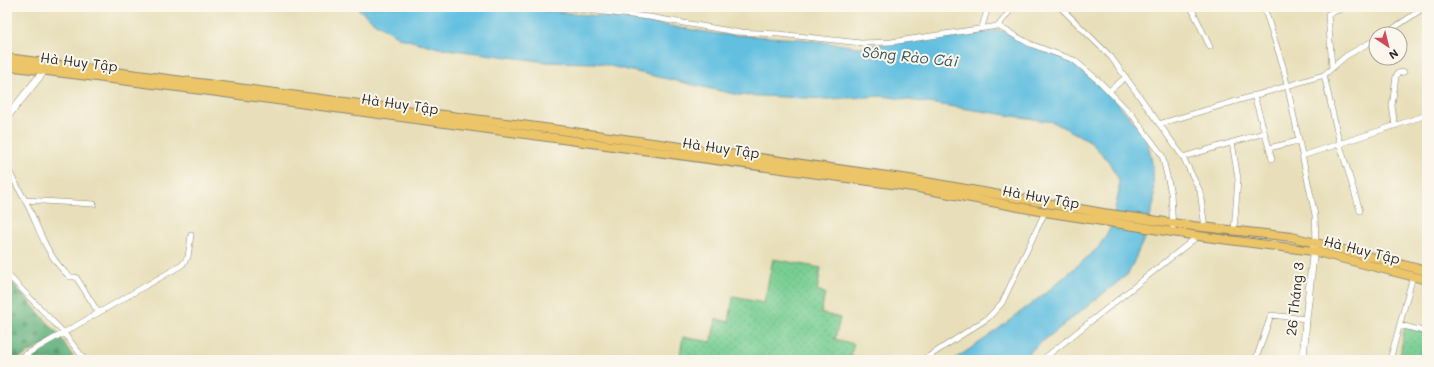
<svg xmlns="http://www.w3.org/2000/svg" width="1434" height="367" font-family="Mali,sans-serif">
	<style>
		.grass { fill: url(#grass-dots); stroke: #527c5f }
		.forest { fill: url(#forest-firs); stroke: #466e54 }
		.water { fill: #62bfe0; stroke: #467586 }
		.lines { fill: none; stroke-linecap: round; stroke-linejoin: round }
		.minor-casing { stroke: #8a8572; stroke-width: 6 }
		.tertiary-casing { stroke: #8a8572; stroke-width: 8 }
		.primary-casing { stroke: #8a8572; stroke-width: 10 }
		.minor { stroke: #fff; stroke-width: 5 }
		.tertiary { stroke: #fff; stroke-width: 7 }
		.primary { stroke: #ecc569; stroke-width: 8 }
		.labels { text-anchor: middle; stroke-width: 4; stroke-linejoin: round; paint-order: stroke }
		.street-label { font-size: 14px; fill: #2b2b2b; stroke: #fbf7ec }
		.water-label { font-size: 15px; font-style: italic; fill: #3c5761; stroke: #fbf7ec }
	</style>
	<defs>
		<pattern id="grass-dots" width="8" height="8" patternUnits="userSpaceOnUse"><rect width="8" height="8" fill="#78ce93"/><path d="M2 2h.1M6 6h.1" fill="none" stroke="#68b17f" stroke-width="1.8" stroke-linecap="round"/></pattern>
		<pattern id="forest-firs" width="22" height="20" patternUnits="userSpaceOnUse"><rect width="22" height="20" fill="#62b17d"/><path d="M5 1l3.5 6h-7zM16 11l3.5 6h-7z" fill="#519067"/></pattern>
	</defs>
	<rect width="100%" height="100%" fill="#fbf7ec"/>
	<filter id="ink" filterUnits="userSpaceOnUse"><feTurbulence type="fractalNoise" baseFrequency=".025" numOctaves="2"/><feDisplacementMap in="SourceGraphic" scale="8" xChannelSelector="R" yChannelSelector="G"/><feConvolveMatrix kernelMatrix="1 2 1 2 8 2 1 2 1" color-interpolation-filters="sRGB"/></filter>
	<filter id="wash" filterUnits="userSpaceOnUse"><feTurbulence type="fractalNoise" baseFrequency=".012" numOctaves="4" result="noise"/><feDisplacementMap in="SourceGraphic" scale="16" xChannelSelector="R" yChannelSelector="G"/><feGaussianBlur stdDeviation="0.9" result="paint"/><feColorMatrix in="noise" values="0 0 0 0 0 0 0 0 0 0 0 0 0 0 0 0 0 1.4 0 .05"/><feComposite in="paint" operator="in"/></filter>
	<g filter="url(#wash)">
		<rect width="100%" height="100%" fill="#e8dfba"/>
		<!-- grass -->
		<path class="grass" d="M773,259L821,268L817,290L825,293L821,313L840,318L835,339L854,344L850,356L870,360H679L683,337L711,342L716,319L729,322L733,297L764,303Z
			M1404,327L1427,332V360H1400Z"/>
		<!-- forest -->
		<path class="forest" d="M7,277L59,335L75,360H24L54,338L16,360H7Z"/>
		<!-- water -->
		<path class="water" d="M356,7H510L627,19L718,34L802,39L858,47L1001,30L1070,61L1112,96L1147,138L1153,168L1154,202L1144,239L1128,274L1019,360H953L985,339L1043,295L1098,248L1111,227L1119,191V180L1109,162L1090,141L1053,122L883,96L828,99L738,95L597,63L547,62L439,48L400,38L374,22Z"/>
	</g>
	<g filter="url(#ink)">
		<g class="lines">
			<defs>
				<path id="minor" d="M560,7L649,17L736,32L779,34L861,43L891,42L998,26L1030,44L1074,60L1100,82L1133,116L1162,155L1171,193L1173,231
					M1060,7L1111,57L1183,157L1200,191L1205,228
					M1191,7L1210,47
					M1264,7L1283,66L1315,215L1316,242
					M998,26L1013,7
					M982,27L988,7
					M1385,34L1425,7
					M1332,68L1328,14L1347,7
					M1324,75L1340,145L1360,211
					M1109,91L1126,77
					M1254,95L1272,159
					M1159,124L1324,75L1346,56L1376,39
					M1395,126L1392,106L1396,76L1398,73L1404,72
					M1232,142L1238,179L1234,231
					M1269,148L1298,141
					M1302,156L1427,115
					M1183,157L1264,133
					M7,167C14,181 22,194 29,208C41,234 48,258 70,277H76L98,312
					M25,200L94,204
					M7,274L63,332L85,360
					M1400,325L1427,332
					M16,360L182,265L188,257L191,235
					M923,360L988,318L1002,303L1045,212
					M1042,360L1198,236
					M1261,360L1257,356L1271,315L1306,319
					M1390,360L1413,276"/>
				<path id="tertiary" d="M7,117L44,71
					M1303,360L1306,319L1314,247"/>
				<path id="primary" d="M7,58L567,131L909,179L1103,213L1193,226L1292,237L1427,271
					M7,66L210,91L913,187L1045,212L1198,236L1313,251L1427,280"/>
			</defs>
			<!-- minor casing -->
			<use href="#minor" class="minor-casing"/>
			<!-- tertiary casing -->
			<use href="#tertiary" class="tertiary-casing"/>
			<!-- primary casing -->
			<use href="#primary" class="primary-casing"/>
			<!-- minor -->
			<use href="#minor" class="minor"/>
			<!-- tertiary -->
			<use href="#tertiary" class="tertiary"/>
			<!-- primary -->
			<use href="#primary" class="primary"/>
		</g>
	</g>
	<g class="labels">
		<!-- street labels -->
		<g class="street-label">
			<text transform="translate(79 62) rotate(7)" y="5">Hà Huy Tập</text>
			<text transform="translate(400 104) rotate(8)" y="5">Hà Huy Tập</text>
			<text transform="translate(721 148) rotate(8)" y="5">Hà Huy Tập</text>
			<text transform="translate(1041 197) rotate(10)" y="5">Hà Huy Tập</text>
			<text transform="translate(1362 250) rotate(14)" y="5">Hà Huy Tập</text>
			<text transform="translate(1295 299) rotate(-84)" y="5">26 Tháng 3</text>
		</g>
		<!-- water labels -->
		<g class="water-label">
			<text transform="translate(910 57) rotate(6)" y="5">Sông Rào Cái</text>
		</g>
	</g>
	<!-- margin -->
	<rect width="1434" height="367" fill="none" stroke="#fbf7ec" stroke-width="24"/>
	<!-- north arrow -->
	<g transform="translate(1388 46) rotate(145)"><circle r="19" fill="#fbf7ec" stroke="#a8a59f"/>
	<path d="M0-3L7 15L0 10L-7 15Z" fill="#d1495b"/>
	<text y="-6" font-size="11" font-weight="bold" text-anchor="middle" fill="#2b2b2b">N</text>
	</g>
</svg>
